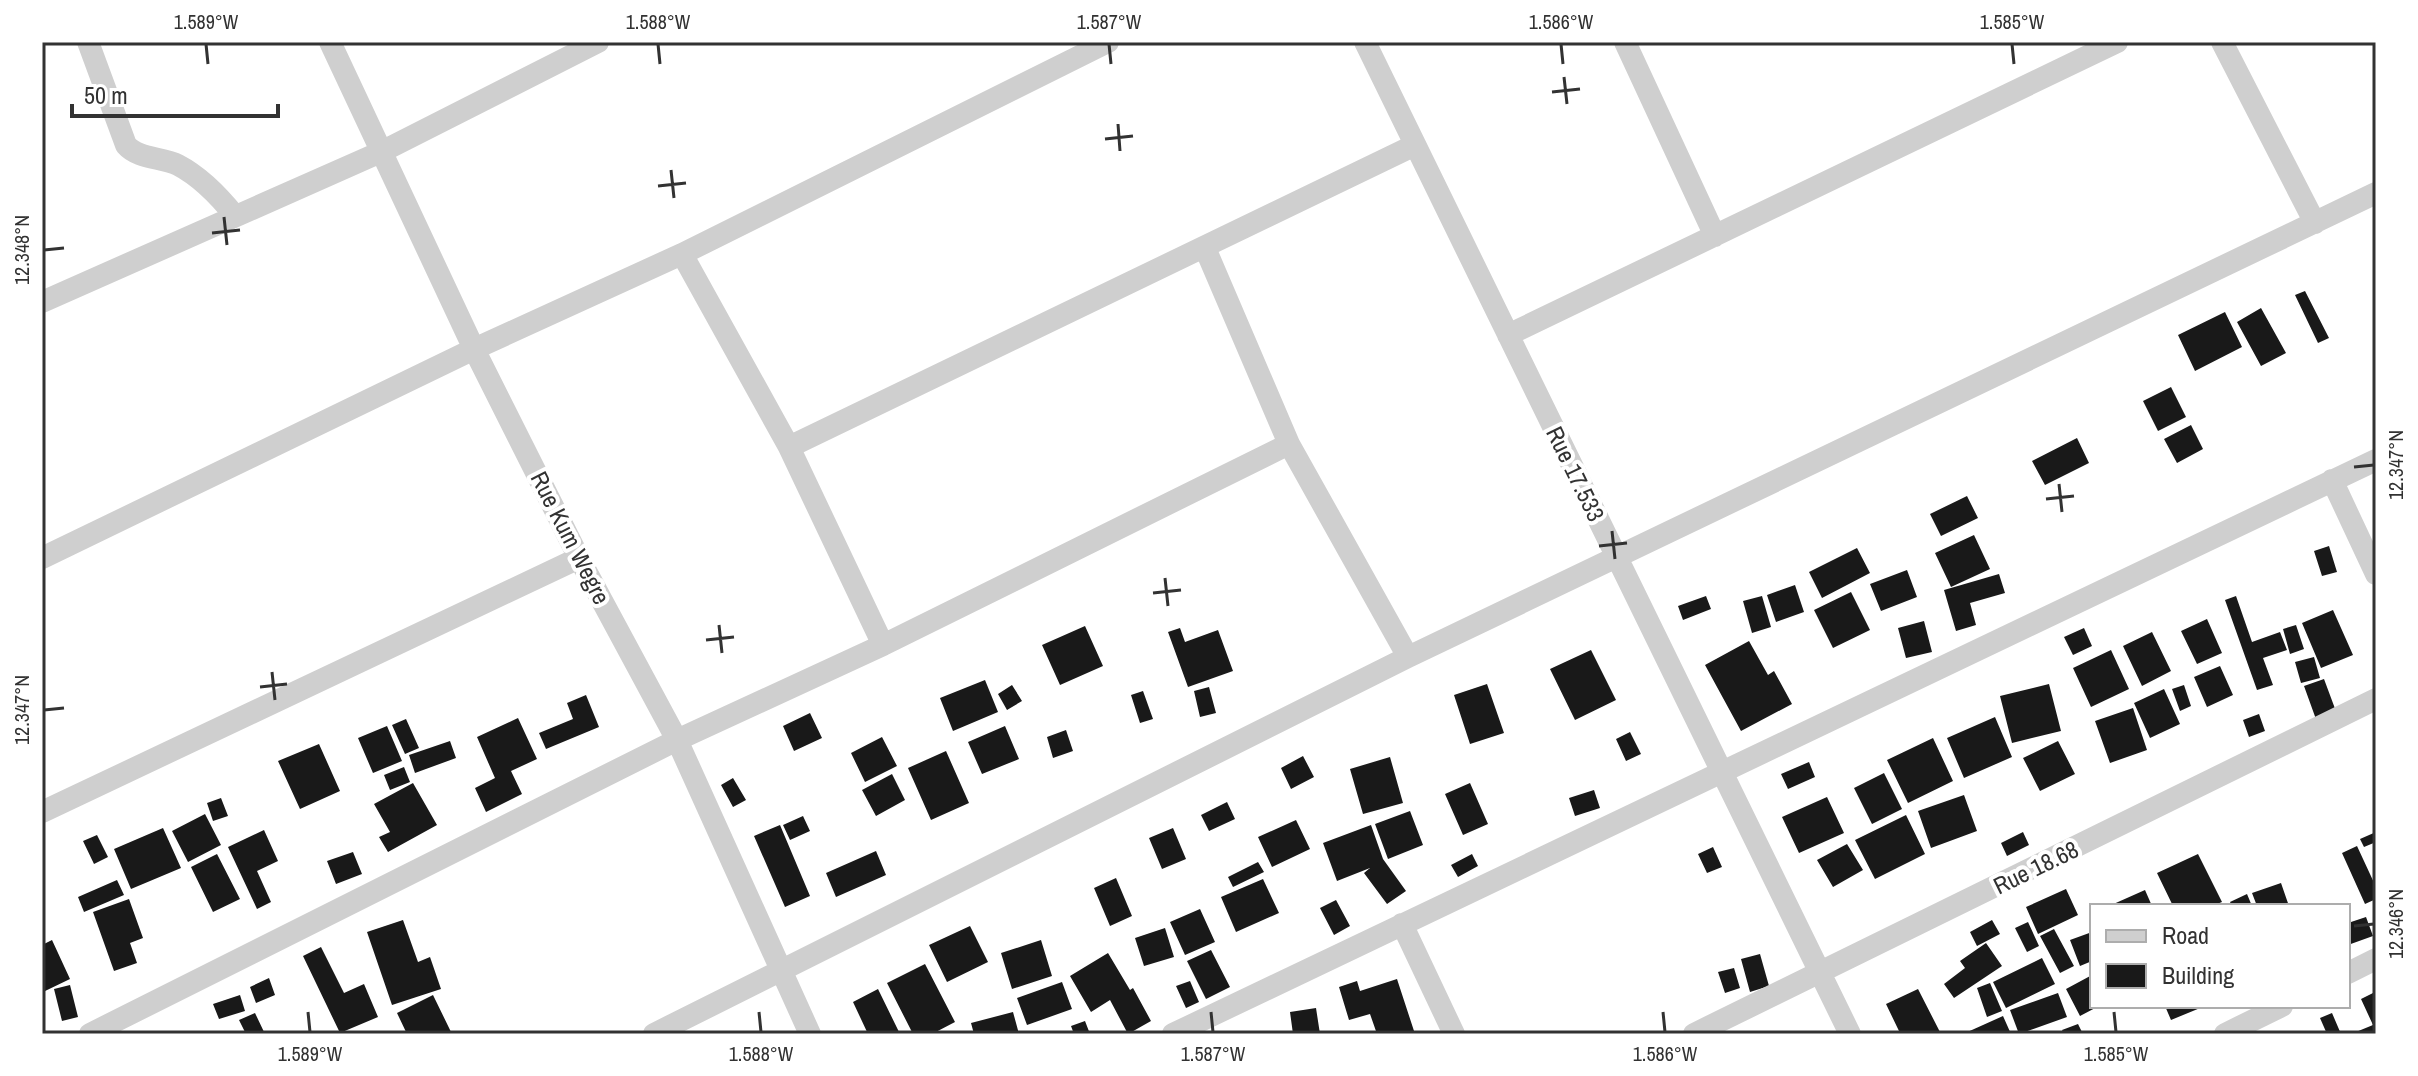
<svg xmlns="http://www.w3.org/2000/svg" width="2418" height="1076" font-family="'Archivo Narrow',sans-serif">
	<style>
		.building { fill: #191919 }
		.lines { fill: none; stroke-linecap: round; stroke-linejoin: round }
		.minor { stroke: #cfcfcf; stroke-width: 22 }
		.ticks { fill: none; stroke: #323232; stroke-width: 3 }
		.labels { text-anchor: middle; stroke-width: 8; stroke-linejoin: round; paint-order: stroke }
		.street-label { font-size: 24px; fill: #323232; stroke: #fff }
		.neatline { fill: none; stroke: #323232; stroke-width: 3 }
		.ticks-label { font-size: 20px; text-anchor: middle; fill: #323232 }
	</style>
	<rect width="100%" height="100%" fill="#fff"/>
	<!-- building -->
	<path class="building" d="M2305,291L2329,338L2318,343L2295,295Z
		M2261,308L2286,353L2261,366L2237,322Z
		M2225,312L2242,347L2195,371L2178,335Z
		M2171,387L2186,417L2158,431L2143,401Z
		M2191,425L2203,449L2177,463L2164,439Z
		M2077,438L2089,463L2045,485L2032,461Z
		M1967,496L1978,518L1941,536L1930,514Z
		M1974,535L1990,569L1951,587L1935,553Z
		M2329,546L2337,572L2322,576L2314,551Z
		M1857,548L1870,573L1822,598L1809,572Z
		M1907,570L1917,597L1881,611L1870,584Z
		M1999,574L2005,593L1970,603L1976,625L1956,631L1944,590Z
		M1795,585L1804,612L1776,622L1767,595Z
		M1851,592L1870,630L1833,648L1814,610Z
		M1706,596L1711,609L1683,620L1678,606Z
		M1762,596L1771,627L1752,633L1743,601Z
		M2236,596L2252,642L2280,632L2287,650L2263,658L2273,685L2257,690L2225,600Z
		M2333,610L2353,655L2321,668L2302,623Z
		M2207,619L2222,653L2197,664L2181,631Z
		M1924,621L1932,652L1906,658L1898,628Z
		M2296,625L2304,649L2290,654L2283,629Z
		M1085,626L1103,666L1060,685L1042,645Z
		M1180,628L1185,642L1218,630L1233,671L1188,687L1168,632Z
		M2084,628L2092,646L2073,655L2064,637Z
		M2152,632L2171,671L2142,686L2123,646Z
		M1749,641L1768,675L1774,671L1792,704L1741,731L1705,665Z
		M1591,650L1616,700L1575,720L1550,669Z
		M2111,650L2129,689L2091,707L2073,668Z
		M2314,657L2320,678L2301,683L2295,662Z
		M2220,666L2233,695L2207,707L2194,677Z
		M2324,679L2337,714L2317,722L2304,686Z
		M985,680L998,712L953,731L940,698Z
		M1487,684L1504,733L1470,744L1454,695Z
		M2049,684L2061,731L2012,743L2000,696Z
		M1012,685L1022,701L1007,710L998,694Z
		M2184,685L2191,706L2180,711L2172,689Z
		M1209,687L1216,713L1200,717L1194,691Z
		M2164,689L2180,724L2150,738L2134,703Z
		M1143,691L1153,719L1140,723L1131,695Z
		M586,695L599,727L546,749L539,733L573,719L567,703Z
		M2133,708L2147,750L2110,763L2095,721Z
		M810,713L822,738L794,751L783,726Z
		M2259,714L2265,731L2249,737L2243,720Z
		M1995,717L2012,757L1964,778L1947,738Z
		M518,718L537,759L511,771L522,794L486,812L475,788L495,778L477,737Z
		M406,719L419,748L405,754L392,725Z
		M387,726L402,761L373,773L358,738Z
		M1005,726L1019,759L982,774L968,742Z
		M1066,730L1073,751L1053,758L1047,737Z
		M1630,732L1641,754L1626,761L1616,739Z
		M882,737L897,766L865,782L851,753Z
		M1933,738L1953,781L1908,803L1887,760Z
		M450,741L456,758L415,773L409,755Z
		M2058,741L2075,774L2040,791L2023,758Z
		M319,744L340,791L300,809L278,761Z
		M946,751L969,803L931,820L908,768Z
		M1303,756L1314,777L1291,789L1281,768Z
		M1390,757L1403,803L1363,814L1350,769Z
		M1809,762L1815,777L1788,789L1781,774Z
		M404,767L410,782L390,790L384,775Z
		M1884,773L1902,809L1872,824L1854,788Z
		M892,774L905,800L876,816L862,790Z
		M733,778L746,800L733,807L721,785Z
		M413,783L437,825L388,852L379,837L390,832L374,804Z
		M1470,783L1488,824L1463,835L1445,794Z
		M1594,790L1600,808L1575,816L1569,798Z
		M1964,795L1977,831L1931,848L1918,811Z
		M1827,797L1844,833L1799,853L1782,817Z
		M221,798L228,816L213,821L207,803Z
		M1227,802L1235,819L1209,831L1201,815Z
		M1410,811L1423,845L1388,859L1375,824Z
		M205,814L221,845L188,862L172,831Z
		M1906,815L1925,854L1875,879L1855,840Z
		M803,816L810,831L790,840L783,825Z
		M1296,820L1310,849L1272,867L1258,837Z
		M780,825L810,896L785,907L754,836Z
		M1371,825L1383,859L1406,891L1387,904L1364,873L1370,868L1337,881L1323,843Z
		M163,828L181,868L131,889L114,849Z
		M1173,828L1186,859L1162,869L1149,838Z
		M264,830L278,861L257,871L271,902L257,909L228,847Z
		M2023,832L2029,845L2007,856L2001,843Z
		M2376,832V842L2364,847L2360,839Z
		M97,835L108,857L94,864L83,841Z
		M1847,844L1863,870L1833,887L1817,860Z
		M2357,846L2376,887V899L2365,904L2342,853Z
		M1713,847L1722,867L1707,873L1698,854Z
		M876,851L886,875L836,897L826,873Z
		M353,852L362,874L336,884L327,861Z
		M217,854L240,899L213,912L191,867Z
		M1472,854L1478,866L1458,877L1451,865Z
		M2198,854L2222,902L2212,906H2173L2157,873Z
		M1258,862L1264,872L1233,887L1228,877Z
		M1116,878L1132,916L1110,926L1094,888Z
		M1263,879L1279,913L1236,932L1221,897Z
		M117,880L124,895L84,912L78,897Z
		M2281,883L2289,906H2257L2252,893Z
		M2066,889L2078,915L2038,934L2026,907Z
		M2145,890L2152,906H2109Z
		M2247,894L2252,906H2232L2230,902Z
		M129,899L143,938L130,943L137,963L114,971L93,912Z
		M1336,900L1350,926L1334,935L1320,908Z
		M1200,909L1215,942L1185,955L1170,922Z
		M2366,917L2373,936L2348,945V923Z
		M403,920L418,962L430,957L441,989L392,1005L367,932Z
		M1992,920L2000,934L1977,946L1970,932Z
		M2028,922L2039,946L2027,952L2015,928Z
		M970,926L988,962L947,982L929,945Z
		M1165,928L1174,957L1144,966L1135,938Z
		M2054,929L2074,966L2060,973L2040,936Z
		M2092,932V961L2080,966L2070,940Z
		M52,940L70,979L43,992L42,945Z
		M1041,940L1052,976L1012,989L1001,953Z
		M1986,943L2002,966L1954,998L1944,984L1965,968L1960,961Z
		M321,947L344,993L364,984L378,1017L340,1033L303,956Z
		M1211,950L1230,987L1206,999L1187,961Z
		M1108,953L1130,990L1133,988L1151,1021L1128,1034L1110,1000L1091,1012L1070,976Z
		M1760,954L1769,986L1750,992L1741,959Z
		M2042,958L2055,984L2006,1008L1993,982Z
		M925,964L955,1022L932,1034H913L887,983Z
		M1734,968L1740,988L1725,993L1718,972Z
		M2092,975V1006H2099L2080,1016L2066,989Z
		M269,978L275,995L256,1003L250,987Z
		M1397,979L1415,1034H1377L1370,1014L1349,1020L1339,987L1357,981L1360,991Z
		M1190,981L1199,1002L1186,1008L1176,986Z
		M1062,982L1072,1009L1027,1025L1017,998Z
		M1990,983L2002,1011L1987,1017L1977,988Z
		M70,985L78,1017L62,1021L54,989Z
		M878,989L900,1034H868L853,1002Z
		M1918,989L1941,1034H1893L1899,1031L1886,1004Z
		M2058,993L2067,1017L2019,1034L2010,1010Z
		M2373,993L2376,1034H2351L2373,1025L2361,999Z
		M240,995L245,1011L219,1019L213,1004Z
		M433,995L452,1034H407L397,1013Z
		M2165,1006H2205L2171,1020Z
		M1316,1008L1320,1034H1293L1290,1012Z
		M1013,1012L1019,1034H974L971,1023Z
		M255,1013L265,1034H246L239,1020Z
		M2332,1013L2341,1034H2327L2320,1018Z
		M2003,1016L2011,1034H1963Z
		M1085,1021L1090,1034H1074L1071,1026Z
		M2078,1024L2083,1034H2064L2062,1030Z"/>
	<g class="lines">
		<!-- minor -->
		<path class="minor" d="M88,42L126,145C138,159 162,157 178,165C201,177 219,196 235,216
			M330,42L474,349L579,558L677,740L810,1034
			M1365,42L1850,1034
			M1625,42L1715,236
			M2222,42L2315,223
			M1205,248L1289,444L1408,657
			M682,254L789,447L883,645
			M42,302L383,151L598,42
			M1508,335L2117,42
			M789,447L1415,145
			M2332,480L2376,574
			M42,558L474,349L682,254L1108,42
			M42,812L579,558
			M1402,924L1454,1034
			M2348,973L2376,959
			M90,1034L677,740L883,645L1289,444
			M654,1034L1408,657L2376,193
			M1173,1034L2376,460
			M1694,1034L2376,699
			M2225,1034L2282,1006"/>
	</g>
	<!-- ticks -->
	<path class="ticks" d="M206,44L208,64M658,44L660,64M1109,44L1111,64M1561,44L1563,64M2012,44L2014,64M1564,77L1567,104M1552,92L1580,89M1118,124L1120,151M1105,139L1133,136M671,170L674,198M658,186L686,183M224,217L227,245M212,233L240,230M44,250L64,248M2354,467L2374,465M2059,484L2062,512M2046,499L2074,496M1612,531L1615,559M1599,546L1627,543M1165,578L1168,606M1153,593L1181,590M719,625L722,653M706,640L734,637M272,672L275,700M260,687L287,684M44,710L64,708M2354,926L2374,924M308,1012L310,1032M759,1012L761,1032M1211,1012L1213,1032M1663,1012L1665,1032M2114,1012L2116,1032"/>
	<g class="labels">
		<!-- street labels -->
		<g class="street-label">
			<text transform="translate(1575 474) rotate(64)" y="8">Rue 17.533</text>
			<text transform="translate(570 538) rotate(63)" y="8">Rue Kum Wegre</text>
			<text transform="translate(2036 868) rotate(-26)" y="8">Rue 18.68</text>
		</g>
	</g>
	<!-- border -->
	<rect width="2418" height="1076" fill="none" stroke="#ffffff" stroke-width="88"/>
	<!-- legend -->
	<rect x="2090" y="904" width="260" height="104" fill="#ffffff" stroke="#adadad" stroke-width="2"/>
	<rect x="2106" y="930" width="40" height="12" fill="#cfcfcf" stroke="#adadad" stroke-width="2"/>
	<text x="2162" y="944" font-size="24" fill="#323232">Road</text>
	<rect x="2106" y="964" width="40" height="24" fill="#191919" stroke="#adadad" stroke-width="2"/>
	<text x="2162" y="984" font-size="24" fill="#323232">Building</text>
	<!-- scale -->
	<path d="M72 104v12h206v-12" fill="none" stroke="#323232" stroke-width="4"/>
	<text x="84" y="104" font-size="24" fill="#323232" stroke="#ffffff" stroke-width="6" paint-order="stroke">50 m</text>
	<rect x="44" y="44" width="2330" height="988" class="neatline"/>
	<g class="ticks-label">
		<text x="206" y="29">1.589°W</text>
		<text x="658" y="29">1.588°W</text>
		<text x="1109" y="29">1.587°W</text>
		<text x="1561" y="29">1.586°W</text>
		<text x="2012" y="29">1.585°W</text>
		<text transform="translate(22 250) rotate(-90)" y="7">12.348°N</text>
		<text transform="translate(2396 465) rotate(-90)" y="7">12.347°N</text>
		<text transform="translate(22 710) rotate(-90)" y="7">12.347°N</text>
		<text transform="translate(2396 924) rotate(-90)" y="7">12.346°N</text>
		<text x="310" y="1061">1.589°W</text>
		<text x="761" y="1061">1.588°W</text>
		<text x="1213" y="1061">1.587°W</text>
		<text x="1665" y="1061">1.586°W</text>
		<text x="2116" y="1061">1.585°W</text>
	</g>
</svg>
